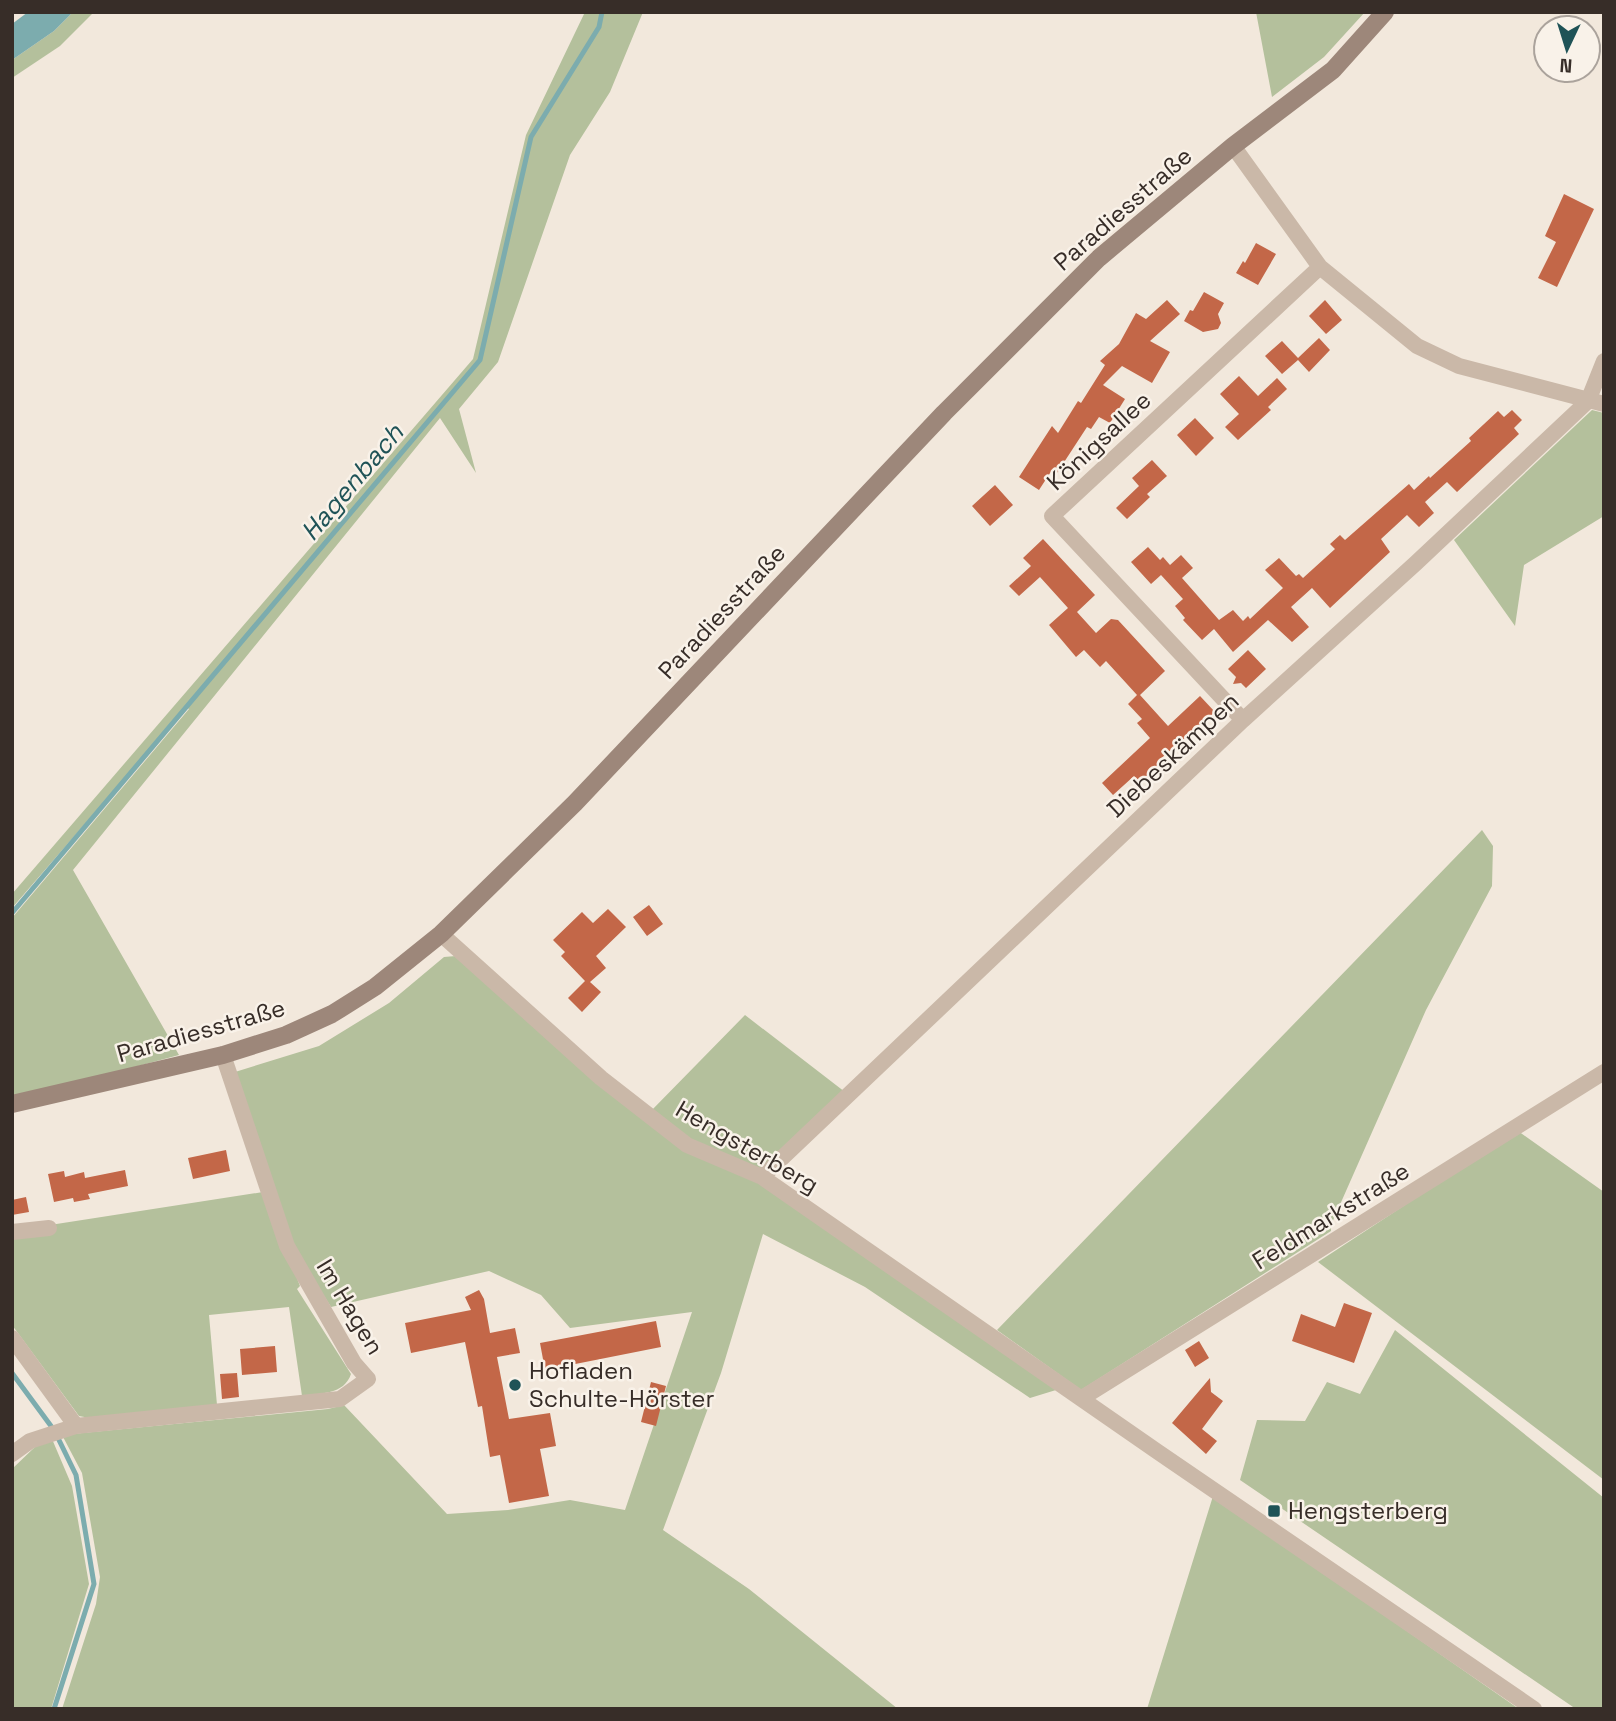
<svg xmlns="http://www.w3.org/2000/svg" width="1616" height="1721" font-family="'Space Grotesk',sans-serif">
	<style>
		.green { fill: #b4c09c }
		.water { fill: #7cacae }
		.lines { fill: none; stroke-linecap: round; stroke-linejoin: round }
		.stream { stroke: #7cacae; stroke-width: 5 }
		.building { fill: #c36748 }
		.minor { stroke: #cab8a8; stroke-width: 16 }
		.secondary { stroke: #9d877a; stroke-width: 18 }
		.poi-dot { fill: #1f5357; stroke: #f9f2e9; stroke-width: 2.5 }
		.labels { text-anchor: middle; stroke-width: 5; stroke-linejoin: round; paint-order: stroke }
		.street-label { font-size: 24px; fill: #372d28; stroke: #f9f2e9 }
		.poi-label { font-size: 24px; fill: #372d28; stroke: #f9f2e9; text-anchor: start }
		.water-label { font-size: 26px; font-style: italic; fill: #1f5357; stroke: #f9f2e9 }
	</style>
	<rect width="100%" height="100%" fill="#f2e8dc"/>
	<!-- green -->
	<path class="green" d="M73,12H94L60,46L12,78V60L54,31Z
		M585,12H643L610,92L570,155L498,362L459,409L476,473L440,418L73,870L179,1055L12,1100V918L189,709L186,707L12,908V894L473,359L526,135Z
		M1256,12H1365L1324,57L1272,97Z
		M1592,410L1604,413V516L1524,565L1515,626L1454,540Z
		M1482,830L1493,846L1492,886L1426,1010L1331,1225V1231L1081,1390L997,1330Z
		M456,956L597,1081L763,1186L1056,1390L1030,1398L865,1287L763,1234L721,1373L663,1530L749,1589L898,1709H62L96,1604L100,1577L82,1473L62,1435L328,1409L344,1405L447,1514L508,1510L570,1500L625,1510L692,1312L570,1328L541,1295L489,1271L331,1307L294,1248L235,1072L319,1046L389,1003L444,957Z
		M745,1015L845,1092L762,1173L689,1143L650,1112Z
		M1518,1131L1604,1192V1480L1318,1262Z
		M263,1192L300,1286L297,1289L351,1374C344,1395 320,1393 302,1396L289,1307L209,1315L217,1405L90,1418L79,1416L12,1325V1239L50,1225Z
		M1395,1330L1604,1498V1709H1576L1240,1480L1257,1420L1305,1421L1327,1382L1360,1394Z
		M52,1439L72,1486L89,1584L51,1709H12V1469L37,1445Z
		M1213,1496L1519,1709H1147Z"/>
	<!-- water -->
	<path class="water" d="M28,12H73L54,31L12,60V24Z"/>
	<g class="lines">
		<!-- stream -->
		<path class="stream" d="M12,913L480,360L531,137L599,27L602,12
			M12,1373L51,1426
			M54,1709L94,1584L76,1475L58,1438"/>
	</g>
	<!-- building -->
	<path class="building" d="M1564,194L1594,209L1557,287L1538,278L1556,242L1545,236Z
		M1256,243L1276,254L1258,285L1236,273L1243,261L1245,263Z
		M1204,292L1224,303L1218,314L1221,323L1218,329L1203,332L1184,321L1190,310L1193,311Z
		M1167,300L1180,314L1150,341L1170,352L1152,383L1122,366L1103,385L1125,399L1110,423L1099,417L1091,429L1087,427L1057,473L1052,470L1039,490L1019,477L1052,426L1058,433L1078,401L1081,403L1105,365L1100,361L1119,344L1136,313L1146,319Z
		M1325,300L1342,320L1326,334L1309,316Z
		M1319,338L1330,350L1309,372L1298,360L1282,374L1265,356L1282,341L1298,358Z
		M1239,376L1258,396L1277,378L1287,389L1268,407L1271,410L1238,440L1225,427L1239,414L1220,394Z
		M1512,410L1522,420L1514,428L1519,434L1457,492L1447,482L1425,502L1434,513L1419,527L1407,515L1381,539L1390,552L1330,608L1312,588L1291,607L1309,627L1292,642L1268,620L1233,652L1214,629L1202,640L1183,620L1185,618L1175,606L1183,599L1161,575L1151,584L1131,562L1148,547L1160,560L1163,557L1170,565L1181,555L1193,568L1182,578L1219,620L1233,610L1243,621L1248,616L1250,619L1283,588L1265,570L1279,558L1296,576L1299,574L1303,578L1335,549L1330,544L1340,535L1345,540L1409,484L1414,490L1429,476L1430,478L1471,441L1469,438L1498,411L1504,417Z
		M1195,418L1214,438L1196,456L1177,435Z
		M1152,460L1167,476L1147,494L1150,497L1127,519L1116,508L1139,486L1132,478Z
		M995,485L1013,505L990,526L972,506Z
		M1043,539L1095,595L1077,612L1096,633L1111,619L1118,620L1165,671L1140,695L1168,726L1200,696L1215,712L1158,761L1160,764L1140,782L1134,776L1113,795L1102,783L1150,738L1137,723L1142,719L1128,704L1137,695L1106,661L1100,667L1084,650L1076,657L1049,625L1068,608L1040,577L1019,596L1009,586L1031,566L1023,558Z
		M1248,650L1266,669L1246,688L1241,683L1233,684L1236,677L1228,669Z
		M649,905L663,924L647,936L633,917Z
		M608,909L626,927L596,956L606,968L590,982L601,992L582,1012L568,998L585,981L561,956L565,952L553,940L582,912L593,923Z
		M226,1150L230,1171L193,1179L188,1158Z
		M125,1170L128,1186L88,1194L90,1199L74,1202L73,1198L54,1202L48,1174L64,1171L65,1177L84,1172L85,1178Z
		M26,1197L29,1212L12,1215V1200Z
		M479,1290L484,1299L490,1333L515,1328L520,1353L497,1357L509,1419L550,1413L556,1446L540,1449L549,1496L509,1503L500,1455L490,1457L482,1406L478,1407L465,1342L411,1353L405,1323L471,1310L465,1297Z
		M1344,1303L1372,1313L1354,1363L1292,1341L1301,1314L1335,1327Z
		M656,1321L661,1347L545,1370L540,1343Z
		M1199,1341L1209,1358L1195,1367L1185,1350Z
		M275,1346L277,1372L242,1375L240,1349Z
		M237,1373L239,1397L222,1399L220,1374Z
		M1210,1378L1211,1392L1223,1401L1202,1429L1217,1441L1206,1454L1172,1423Z
		M651,1382L666,1386L656,1426L641,1422Z"/>
	<g class="lines">
		<!-- minor -->
		<path class="minor" d="M1233,146L1320,267L1417,346L1459,366L1604,404
			M1243,720L1052,516L1320,267
			M441,934L601,1078L687,1145L762,1177L1158,1452L1534,1709
			M762,1177L1243,720L1416,563L1588,401L1604,361
			M12,1232L49,1228
			M12,1338L76,1426
			M1082,1398L1604,1072
			M12,1454L30,1441L76,1426L340,1399L368,1379L354,1363L287,1246L223,1055"/>
		<!-- secondary -->
		<path class="secondary" d="M12,1104L223,1055L286,1035L332,1014L375,987L441,934L575,803L944,413L1099,258L1233,146L1333,70L1385,12"/>
	</g>
	<!-- markers -->
	<g class="poi-dot">
		<circle cx="515" cy="1385" r="7"/>
		<rect x="1267" y="1504" width="14" height="14" rx="3.5"/>
	</g>
	<g class="labels">
		<!-- street labels -->
		<g class="street-label">
			<text transform="translate(1123 209) rotate(-41)" y="8">Paradiesstraße</text>
			<text transform="translate(1099 441) rotate(-43)" y="8">Königsallee</text>
			<text transform="translate(722 612) rotate(-47)" y="8">Paradiesstraße</text>
			<text transform="translate(1173 755) rotate(-43)" y="8">Diebeskämpen</text>
			<text transform="translate(201 1031) rotate(-16)" y="8">Paradiesstraße</text>
			<text transform="translate(747 1147) rotate(30)" y="8">Hengsterberg</text>
			<text transform="translate(1331 1216) rotate(-32)" y="8">Feldmarkstraße</text>
			<text transform="translate(350 1307) rotate(59)" y="8">Im Hagen</text>
		</g>
		<!-- poi labels -->
		<g class="poi-label">
			<text x="529" y="1379">Hofladen<tspan x="529" dy="28">Schulte-Hörster</tspan></text>
			<text x="1288" y="1519">Hengsterberg</text>
		</g>
		<!-- water labels -->
		<g class="water-label">
			<text transform="translate(352 482) rotate(-50)" y="9">Hagenbach</text>
		</g>
	</g>
	<!-- border -->
	<rect width="1616" height="1721" fill="none" stroke="#372d28" stroke-width="28"/>
	<!-- north arrow -->
	<g transform="translate(1567 49) rotate(184)"><circle r="33" fill="#f9f2e9" stroke="#aba39c" stroke-width="2"/>
	<path d="M0-5L12 26L0 18L-12 26Z" fill="#1f5357"/>
	<text y="-10" font-size="19" font-weight="bold" text-anchor="middle" fill="#372d28">N</text>
	</g>
</svg>
